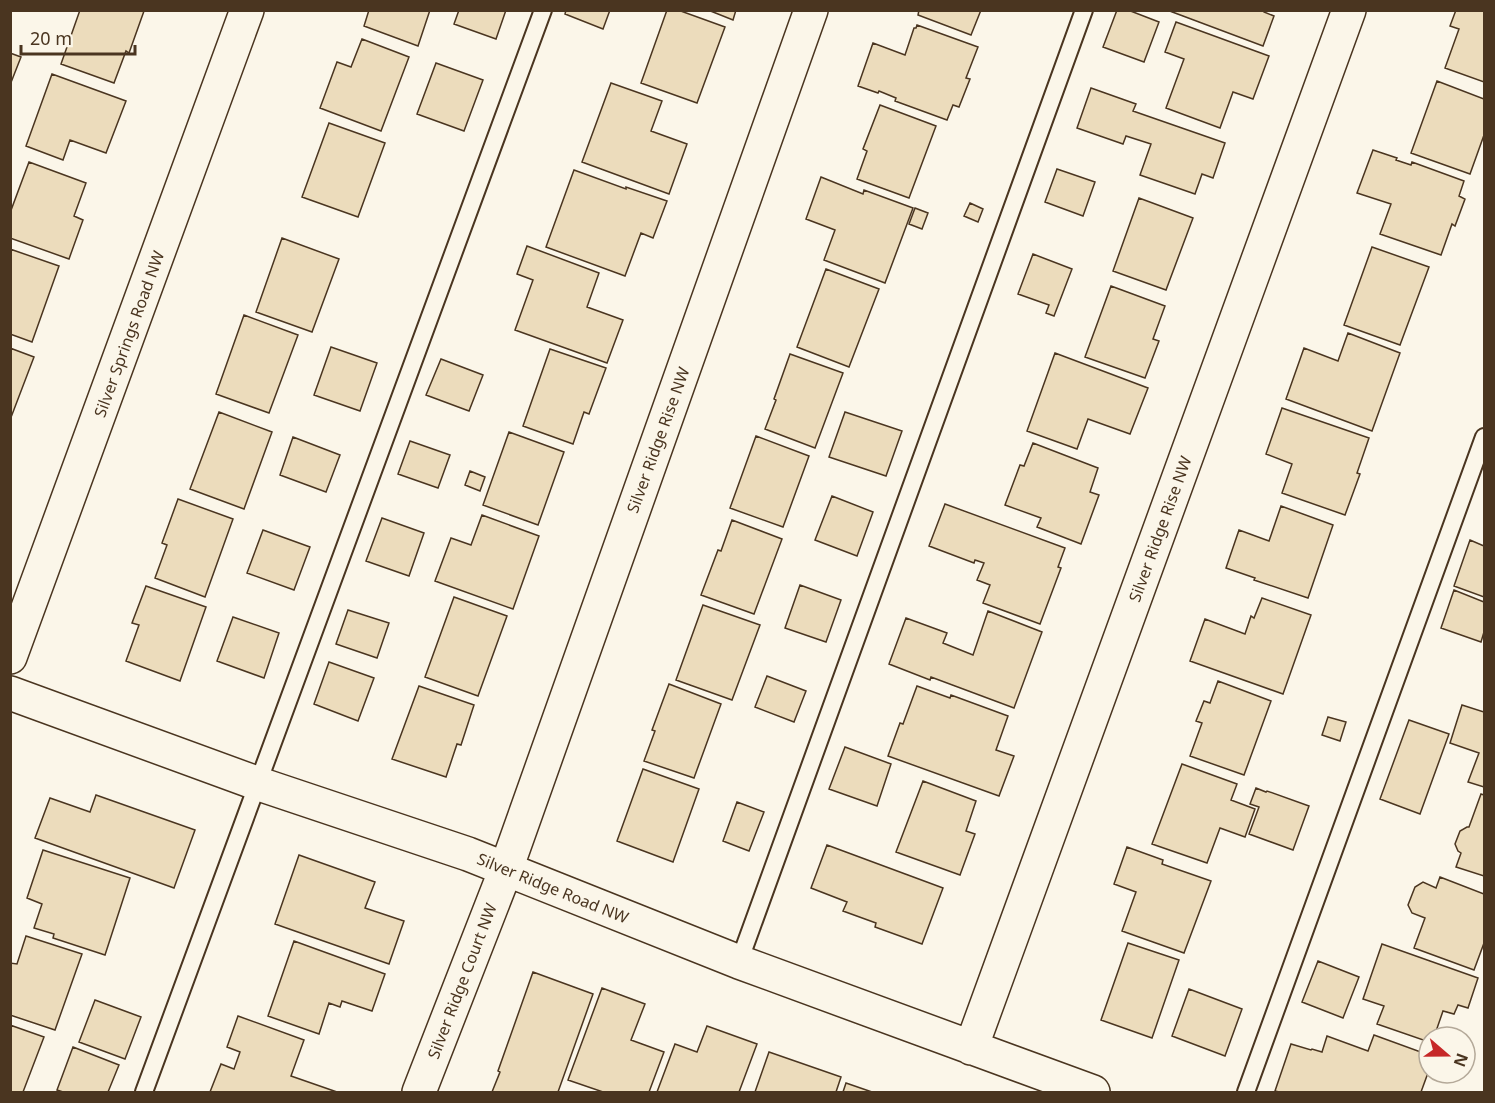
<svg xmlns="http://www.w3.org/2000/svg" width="1495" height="1103" font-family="'Noto Sans',sans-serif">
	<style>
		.building { fill: #ecdcbc; stroke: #4a3520; stroke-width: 1.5 }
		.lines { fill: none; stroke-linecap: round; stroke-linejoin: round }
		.lane-casing { stroke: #4a3520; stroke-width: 20 }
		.street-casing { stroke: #4a3520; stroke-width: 36 }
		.lane { stroke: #fbf6e9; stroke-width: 16 }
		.street { stroke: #fbf6e9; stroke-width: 33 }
		.labels { text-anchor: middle; stroke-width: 4.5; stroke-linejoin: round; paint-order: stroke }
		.street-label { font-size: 16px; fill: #4a3520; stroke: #fbf6e9 }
	</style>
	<rect width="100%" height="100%" fill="#fbf6e9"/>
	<!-- building -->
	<path class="building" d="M80,10L144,11L129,53L126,51L114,83L61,64Z
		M369,10H430L418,46L364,26Z
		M459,10H506L496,39L454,24Z
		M566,10H610L603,29L565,14Z
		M667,10H678L725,27L697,103L641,83Z
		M708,10H736L733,20Z
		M919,10H981L971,35L918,15Z
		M1117,10H1128L1159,22L1144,62L1103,47Z
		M1167,10H1264V12L1274,16L1263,46Z
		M1456,10H1484V82L1445,68L1459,29L1450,26Z
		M1176,22L1269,56L1253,99L1233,92L1220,128L1166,108L1184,59L1165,52Z
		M917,25L978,47L966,78L970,79L959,107L953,105L947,120L895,101L896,98L879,91L878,93L858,86L873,43L905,55L914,28H916Z
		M362,39L409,57L381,131L320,108L337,62L351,67Z
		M10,53L21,57L10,85Z
		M436,63L483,80L464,131L417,114Z
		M52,74L126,101L106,153L70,140L63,160L26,146Z
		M1437,81L1484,99V135L1470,174L1411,153Z
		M611,83L662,101L651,131L687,144L669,194L582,162Z
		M1091,88L1136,104L1133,111L1225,143L1213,178L1202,174L1195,194L1140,175L1151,144L1126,136L1123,144L1077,128Z
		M880,105L936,126L909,198L857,179L867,151L863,149Z
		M329,123L385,143L358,217L302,197Z
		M1373,150L1397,158L1396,160L1411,165L1412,162L1464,181L1459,196L1465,199L1455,226L1452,224L1441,255L1380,234L1391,204L1357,193Z
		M29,162L86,183L74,216L83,220L69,259L10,238V213Z
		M1057,169L1095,182L1083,216L1045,202Z
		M574,170L626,189V187L667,201L653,238L641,233L625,276L546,247Z
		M821,177L863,194L864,190L913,208L885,283L824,260L835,230L806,219Z
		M1139,198L1193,218L1166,290L1113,271Z
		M970,203L983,209L978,222L964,216Z
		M915,208L928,213L922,229L909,224Z
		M282,238L339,259L312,332L256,312Z
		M527,246L599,273L587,307L623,320L607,363L515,330L533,280L517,274Z
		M1372,247L1429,267L1400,345L1344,325Z
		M10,249L59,266L32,342L10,334Z
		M1033,254L1072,269L1054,316L1046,313L1049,305L1018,294Z
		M826,269L879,289L849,367L797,347Z
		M1111,286L1165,306L1153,339L1159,341L1145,378L1085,357Z
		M244,315L298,335L269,413L216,394Z
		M1348,333L1400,353L1372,431L1286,399L1304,348L1338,361Z
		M331,347L377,363L360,411L314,395Z
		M10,348L34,357L10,420Z
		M550,349L606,368L589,414L584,412L573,444L523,426Z
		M1055,353L1148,388L1130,434L1088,419L1077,449L1027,431Z
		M790,354L843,373L815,448L765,429L776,400L774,399Z
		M441,359L483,375L469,411L426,395Z
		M1282,408L1369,438L1357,473L1360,474L1345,515L1282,493L1292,464L1266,454Z
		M219,412L272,432L244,509L190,489Z
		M845,412L902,431L886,476L829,457Z
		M509,432L564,452L538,525L483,505Z
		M756,436L809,456L783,527L730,508Z
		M293,437L340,455L326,492L280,475Z
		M410,441L450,455L438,488L398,474Z
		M1033,443L1098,468L1090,492L1099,495L1081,544L1037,527L1041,518L1005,505L1020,465L1024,466Z
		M470,471L485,477L480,491L465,485Z
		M832,496L873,512L857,556L815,540Z
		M178,499L233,519L205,597L155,578L167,545L162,543Z
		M945,504L1065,548L1058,567L1061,568L1040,624L983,603L990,585L977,580L984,563L975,560L974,563L929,546Z
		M1281,506L1333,525L1308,598L1254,580L1255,578L1226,568L1239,530L1269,541Z
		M482,515L539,536L513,609L435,581L451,538L471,545Z
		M382,518L424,533L409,576L366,561Z
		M732,520L782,539L754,614L701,595L718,550L721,551Z
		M263,530L310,547L294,590L247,573Z
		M1470,540L1484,546V597L1454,586Z
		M800,585L841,600L826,642L785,628Z
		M146,586L206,607L180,681L126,661L139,625L132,623Z
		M1454,590L1484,602V632L1481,642L1441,628Z
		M454,597L507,616L478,696L425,677Z
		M1262,598L1311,615L1283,694L1190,661L1205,619L1245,634L1251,616L1254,618Z
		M703,605L760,625L732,700L676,680Z
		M348,610L389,623L377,658L336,644Z
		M988,611L1042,632L1014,708L931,677L930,680L889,664L906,618L947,633L943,643L973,655Z
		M233,617L279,633L264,678L217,661Z
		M329,662L374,678L358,721L314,704Z
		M767,676L806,691L794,722L755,707Z
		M1218,681L1271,701L1244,775L1190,756L1202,723L1196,721L1204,701L1210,703Z
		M669,684L721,704L694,778L644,761L655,731L652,730Z
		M419,686L474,705L461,745L457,744L446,777L392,759Z
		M917,686L950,698L951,695L1008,716L996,750L1014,756L999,796L888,756L900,723L903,724Z
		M1462,705L1484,712V787L1468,782L1479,753L1450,743Z
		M1328,717L1346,722L1340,741L1322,735Z
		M1409,720L1449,734L1420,814L1380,799Z
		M845,747L891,764L877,806L829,789Z
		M1182,764L1237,784L1231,800L1255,809L1245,837L1220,828L1207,863L1152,844Z
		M643,769L699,789L673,862L617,841Z
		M923,781L976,801L966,831L975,834L960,875L896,852Z
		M1256,788L1266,792L1267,791L1309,806L1293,850L1249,834L1259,807L1250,804Z
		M1481,794L1484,795V876L1456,867L1461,853L1458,851L1455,844L1460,831L1467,827H1469Z
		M96,795L195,830L174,888L35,838L50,798L90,812Z
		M737,802L764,812L749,851L723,841Z
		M827,845L943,888L922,944L875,927L876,923L843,911L847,902L811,888Z
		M1127,847L1163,860L1162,864L1211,881L1184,953L1122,931L1136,892L1114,884Z
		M43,850L130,878L105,955L53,938L54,934L34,928L42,904L27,898Z
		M299,855L375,882L365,908L404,921L389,964L275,924Z
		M1440,877L1484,894V943L1474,970L1414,948L1425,918L1412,913L1408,905L1415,887L1423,882L1436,888Z
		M26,936L82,954L55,1030L10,1015V963L17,964Z
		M294,941L385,974L372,1011L342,1001L340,1007L329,1003L319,1034L268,1016Z
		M1128,943L1179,960L1152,1038L1101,1020Z
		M1382,944L1478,978L1468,1008L1458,1005L1454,1014L1443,1011L1434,1037H1429V1042L1377,1024L1384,1006L1363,999Z
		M1318,961L1359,977L1343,1018L1302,1002Z
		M533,972L593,994L558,1092H492L500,1072L498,1071Z
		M602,988L645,1004L631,1040L664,1052L649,1092H603L568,1080Z
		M1189,989L1242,1009L1225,1056L1172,1036Z
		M95,1000L141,1017L125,1059L79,1042Z
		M238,1016L304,1040L291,1076L337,1092H210L221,1064L234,1069L240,1052L227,1047Z
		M10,1025L44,1037L23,1092H10Z
		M707,1026L757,1044L739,1092H657L675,1044L697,1052Z
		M1374,1035L1429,1055V1070L1421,1092H1279L1275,1091L1291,1044L1311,1050L1312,1049L1322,1052L1327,1036L1368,1051Z
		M73,1047L119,1065L108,1092H63L57,1090Z
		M769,1052L841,1077L836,1092H755Z
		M846,1083L872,1092H843Z"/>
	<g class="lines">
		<defs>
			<path id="lane" d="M739,962L1084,10
				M144,1092L543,10
				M1246,1092L1484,437"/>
			<path id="street" d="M10,657L247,10
				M10,693L259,784L468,854L739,962L1093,1092
				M971,1048L1349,10
				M419,1092L506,869L811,10"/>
		</defs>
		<!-- lane casing -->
		<use href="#lane" class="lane-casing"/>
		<!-- street casing -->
		<use href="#street" class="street-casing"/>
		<!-- lane -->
		<use href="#lane" class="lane"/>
		<!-- street -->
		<use href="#street" class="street"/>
	</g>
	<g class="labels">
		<!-- street labels -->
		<g class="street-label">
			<text transform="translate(129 334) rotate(-70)" y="6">Silver Springs Road NW</text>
			<text transform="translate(658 440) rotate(-70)" y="6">Silver Ridge Rise NW</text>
			<text transform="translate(1160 529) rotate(-70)" y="6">Silver Ridge Rise NW</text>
			<text transform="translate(553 888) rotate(22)" y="6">Silver Ridge Road NW</text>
			<text transform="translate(462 981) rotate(-69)" y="6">Silver Ridge Court NW</text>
		</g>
	</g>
	<!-- border -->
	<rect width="1495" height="1103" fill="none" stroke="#4a3520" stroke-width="24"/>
	<!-- north arrow -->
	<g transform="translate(1447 1055) rotate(110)"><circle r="28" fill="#fbf6e9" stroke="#b4a999" stroke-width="1.5"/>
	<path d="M0-4.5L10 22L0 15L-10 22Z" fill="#c62828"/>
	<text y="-9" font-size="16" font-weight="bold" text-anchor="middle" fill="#4a3520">N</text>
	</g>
	<!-- scale -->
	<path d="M21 45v9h114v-9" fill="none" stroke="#4a3520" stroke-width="3"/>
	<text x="30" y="45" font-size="18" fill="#4a3520" stroke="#fbf6e9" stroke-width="4.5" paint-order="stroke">20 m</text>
</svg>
